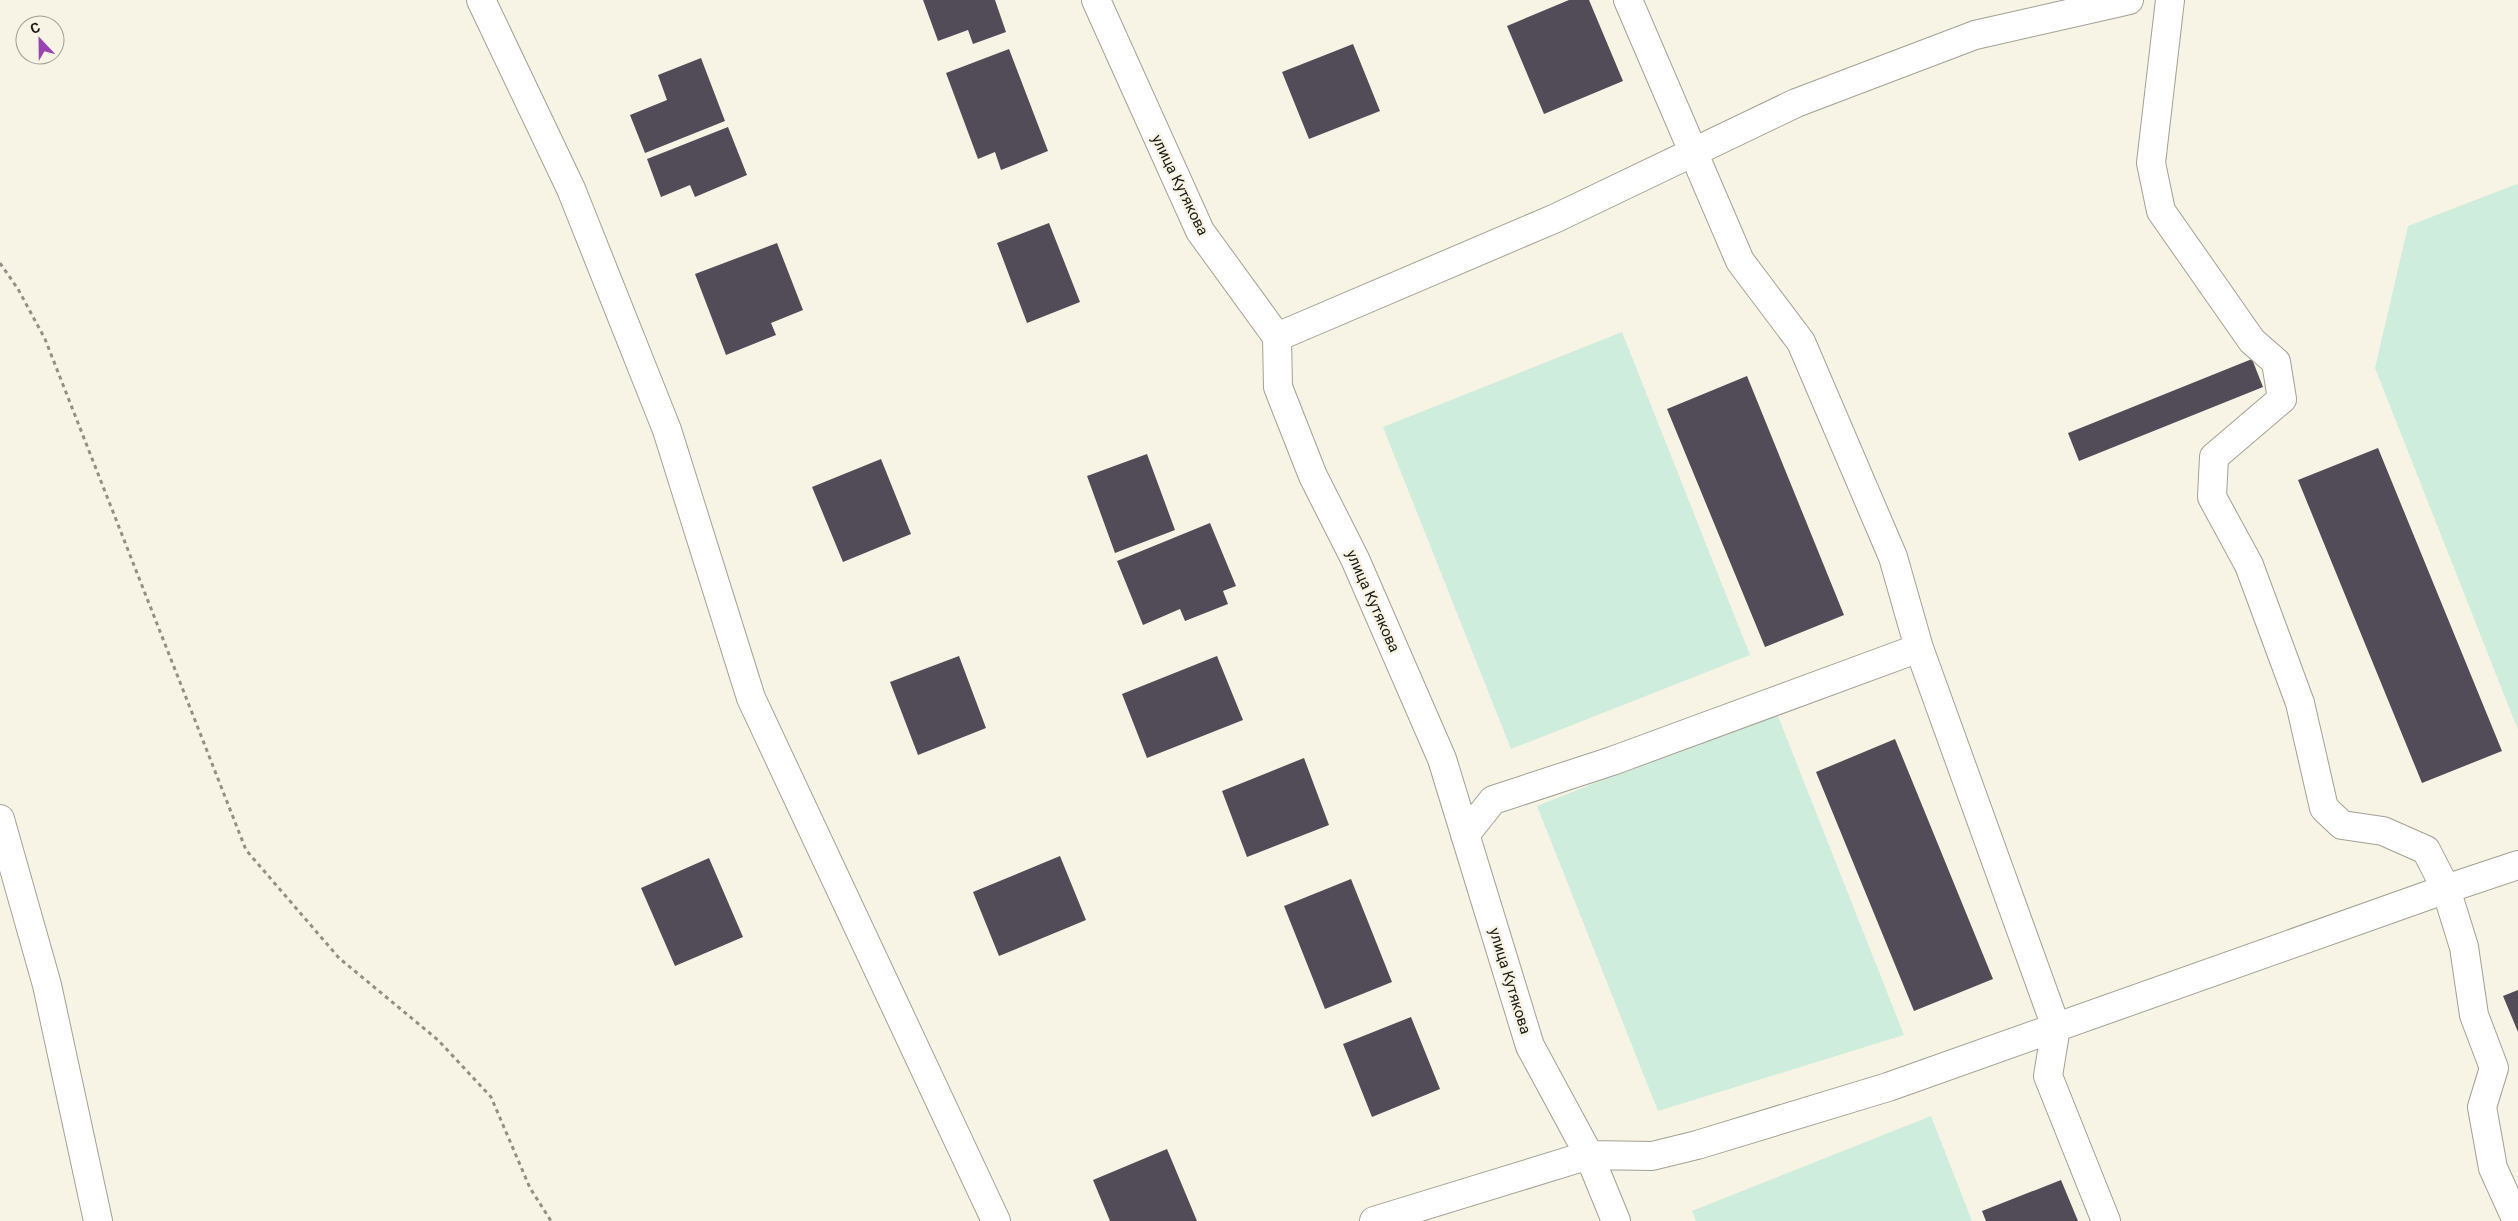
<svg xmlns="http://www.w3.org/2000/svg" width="2518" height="1221" font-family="Roboto,sans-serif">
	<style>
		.green { fill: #ceeddd }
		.building { fill: #514c58 }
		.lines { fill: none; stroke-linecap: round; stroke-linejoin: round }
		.minor-casing { stroke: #a4a092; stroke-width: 30 }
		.path { stroke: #938f85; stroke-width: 3; stroke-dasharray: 4 4; stroke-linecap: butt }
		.minor { stroke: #fff; stroke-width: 28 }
		.labels { text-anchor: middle; stroke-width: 5; stroke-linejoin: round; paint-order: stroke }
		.street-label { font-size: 15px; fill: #1c1a15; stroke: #f8f4e5 }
	</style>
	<rect width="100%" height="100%" fill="#f8f4e5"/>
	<!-- green -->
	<path class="green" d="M2517,184L2518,187V730L2375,368L2408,226Z
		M1622,332L1750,655L1511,749L1383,427Z
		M1776,711L1904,1035L1658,1111L1537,806Z
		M1931,1116L1972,1221H1696L1692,1211Z"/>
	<!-- building -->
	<path class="building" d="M923,0H995L1006,32L973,44L968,30L938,41Z
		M1569,0H1589L1623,81L1544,114L1507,26Z
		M1353,44L1380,111L1309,139L1282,72Z
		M1009,49L1048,151L1001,170L995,152L978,159L946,73Z
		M701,58L725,121L645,153L630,115L667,100L658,75Z
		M728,127L747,175L695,197L690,185L661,197L647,159Z
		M1049,223L1080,302L1027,323L997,243Z
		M777,243L803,310L771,323L776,335L726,355L695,274Z
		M2252,359L2263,387L2079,461L2068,433Z
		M1747,376L1844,615L1765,647L1667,409Z
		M2378,448L2502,751L2422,783L2298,480Z
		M1147,454L1175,530L1115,553L1087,476Z
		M881,459L911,534L843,562L812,487Z
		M1210,523L1236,586L1223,591L1228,604L1185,621L1180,609L1143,625L1117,561Z
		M959,656L986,728L918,755L890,682Z
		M1217,656L1243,720L1147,758L1122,694Z
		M1895,739L1993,979L1914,1011L1816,772Z
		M1304,758L1329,825L1247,857L1222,791Z
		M1060,856L1086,920L999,956L973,892Z
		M709,858L743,937L675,966L641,888Z
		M1351,879L1392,982L1325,1009L1284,906Z
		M2518,990V1032L2503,996Z
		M1411,1017L1440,1089L1372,1117L1343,1044Z
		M1167,1149L1197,1221H1110L1093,1180Z
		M2061,1180L2078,1221H1986L1982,1211Z"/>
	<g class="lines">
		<defs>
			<path id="minor" d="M481,0L571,189L667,430L751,698L996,1221
				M1096,0L1200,231L1277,337L1278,387L1313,476L1355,559L1442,759L1530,1046L1589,1155L1616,1221
				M1628,0L1740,261L1801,342L1893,557L1919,648L2056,1027L2048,1076L2106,1221
				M2170,0L2151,163L2161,211L2252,341L2276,362L2282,399L2214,457L2212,497L2249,565L2300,703L2324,808L2342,825L2383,831L2426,850L2446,889L2464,947L2474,1015L2494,1068L2482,1107L2493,1168L2517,1221
				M1277,337L1556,218L1796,103L1975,35L2129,0
				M0,819L47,985L98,1221
				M1465,835L1493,800L1612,761L1919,648
				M1374,1221L1589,1155L1652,1156L1697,1145L1888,1087L2446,889L2518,865"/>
		</defs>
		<!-- minor casing -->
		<use href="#minor" class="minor-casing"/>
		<!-- path -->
		<path class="path" d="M0,263L18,289L45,339L246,850L339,958L438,1040L491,1097L530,1188L551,1221"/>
		<!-- minor -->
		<use href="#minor" class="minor"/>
	</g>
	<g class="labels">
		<!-- street labels -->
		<g class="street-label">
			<text transform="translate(1180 185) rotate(64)" y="5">улица Кутякова</text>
			<text transform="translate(1373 601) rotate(66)" y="5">улица Кутякова</text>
			<text transform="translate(1510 981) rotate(73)" y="5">улица Кутякова</text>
		</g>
	</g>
	<!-- north arrow -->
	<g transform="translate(40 40) rotate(338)"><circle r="24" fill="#f8f4e5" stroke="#a09d92"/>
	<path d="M0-4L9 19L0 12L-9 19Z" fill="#9743b1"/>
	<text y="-8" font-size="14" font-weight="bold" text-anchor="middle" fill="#1c1a15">С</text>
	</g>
</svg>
